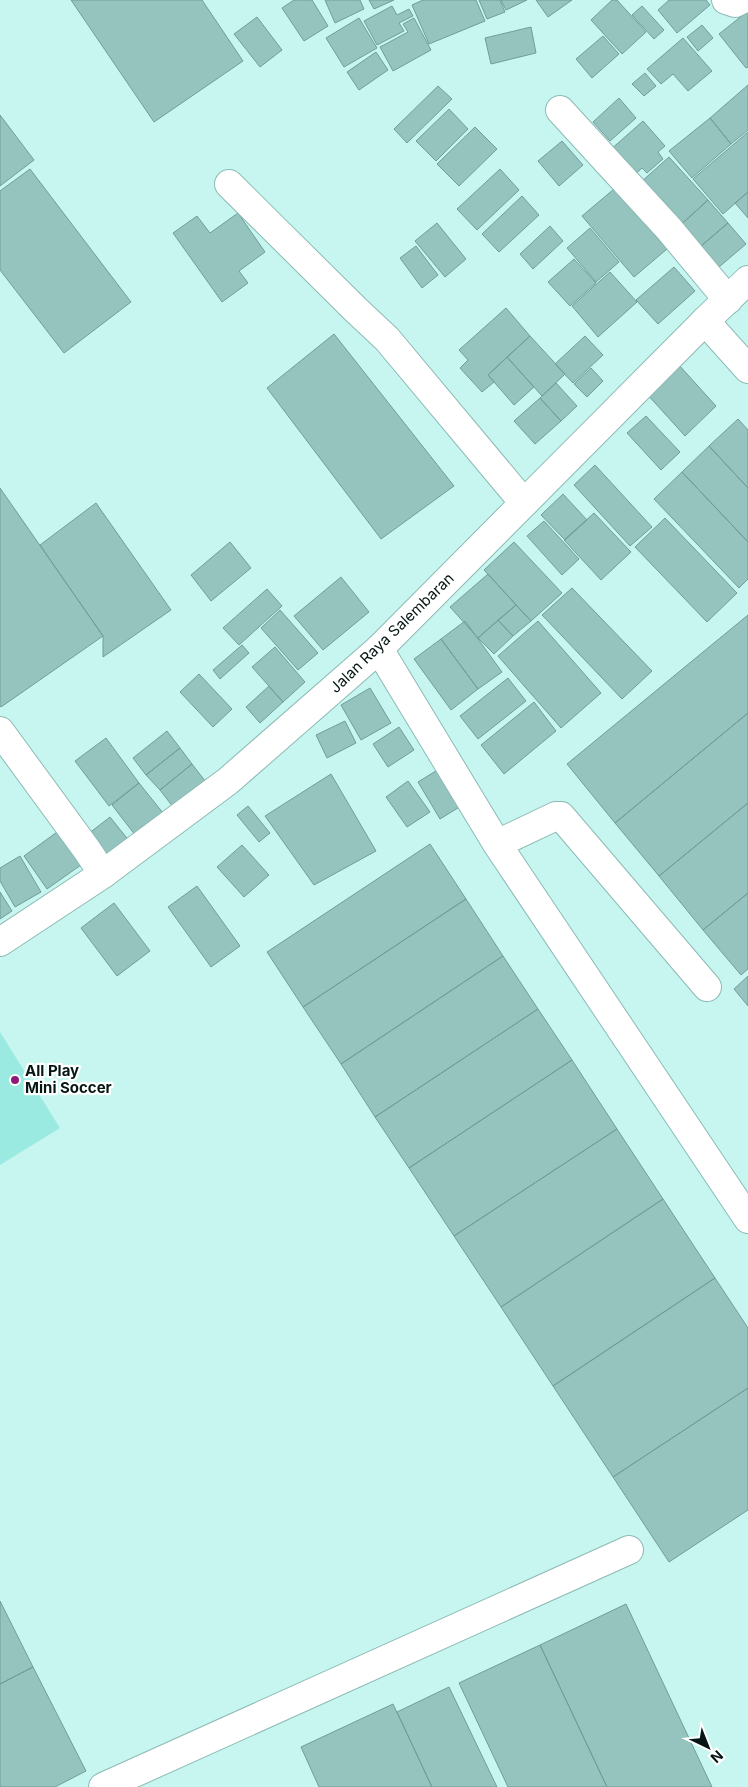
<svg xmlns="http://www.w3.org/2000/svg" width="748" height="1787" font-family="Inter,sans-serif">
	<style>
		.pitch { fill: #9beae2 }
		.building { fill: #95c3be; stroke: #719d99 }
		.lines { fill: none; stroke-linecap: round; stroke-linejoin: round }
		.minor-casing { stroke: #8dbab5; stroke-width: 30 }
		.major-casing { stroke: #8dbab5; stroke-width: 30 }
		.minor { stroke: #fff; stroke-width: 28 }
		.major { stroke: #fff; stroke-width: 28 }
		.poi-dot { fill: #901a79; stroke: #fff; stroke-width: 2 }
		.labels { text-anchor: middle; stroke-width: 4.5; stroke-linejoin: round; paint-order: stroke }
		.street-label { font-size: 15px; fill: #051614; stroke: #fff }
		.poi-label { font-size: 15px; font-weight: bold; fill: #051614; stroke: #fff; text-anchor: start }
	</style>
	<rect width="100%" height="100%" fill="#c7f6f0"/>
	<!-- pitch -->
	<path class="pitch" d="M0,1032L60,1128L0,1165Z"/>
	<!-- building -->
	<path class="building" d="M71,0H202L243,61L154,122Z
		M294,0H312L328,26L304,41L282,8Z
		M325,0H360L364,9L335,23Z
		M369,0H394L374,9Z
		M423,0H476L485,21L429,44L412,5Z
		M479,0H500L505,12L487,19Z
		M501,0H527L506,10Z
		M536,0H572L548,17Z
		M612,0H617L646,32L622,54L591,20Z
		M669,0H706L710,5L677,33L658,10Z
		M392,6L397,15L409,9L413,16L399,23L404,31L377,45L364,21Z
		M642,6L664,30L654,39L632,15Z
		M748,11V67L746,68L719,34Z
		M257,17L282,50L260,67L234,34Z
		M359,18L377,48L344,67L326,38Z
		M414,18L431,50L393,71L380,47L408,32L403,24Z
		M702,25L713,38L698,51L687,37Z
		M531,27L536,53L491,64L485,38Z
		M603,36L619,54L592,78L576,59Z
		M683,38L712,71L688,91L673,74L661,84L647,69Z
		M376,52L388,70L359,90L347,72Z
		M645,73L656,86L644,96L632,84Z
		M748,85V130L731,144L710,118Z
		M438,86L452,99L407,143L394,129Z
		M619,98L636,118L610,141L593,122Z
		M449,109L468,129L436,161L416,141Z
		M0,115L34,160L0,186Z
		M710,118L731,144L692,178L669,151Z
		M643,121L665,146L658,152L663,159L647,173L642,168L632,177L609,151Z
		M475,127L497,149L459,186L437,164Z
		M748,132V192L723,214L693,179Z
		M562,141L583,165L559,186L538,161Z
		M669,157L708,200L675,230L641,182Z
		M30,169L131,302L64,353L0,270V191Z
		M500,169L519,190L477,230L457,209Z
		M614,189L667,249L634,277L582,216Z
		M748,192V218L735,203Z
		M522,196L539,215L499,252L482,234Z
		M708,200L728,223L694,252L675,230Z
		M238,213L265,252L239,271L248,283L222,302L173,233L197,216L210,233Z
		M437,223L466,259L445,277L415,241Z
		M728,223L746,244L712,273L694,252Z
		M550,226L563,241L533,269L520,254Z
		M590,228L619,262L596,282L567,248Z
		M416,246L438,275L422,288L400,258Z
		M574,259L596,283L570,306L548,282Z
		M674,267L695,291L658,324L636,300Z
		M610,272L637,302L598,337L572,306Z
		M506,308L530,336L488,375L494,382L482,392L460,368L468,360L459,350Z
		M334,334L454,486L381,539L267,388Z
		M530,336L565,374L542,396L507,357Z
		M585,336L603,355L573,383L555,364Z
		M507,357L534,387L514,405L488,375Z
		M678,364L716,406L685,436L646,393Z
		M591,368L603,381L587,397L574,384Z
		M556,383L577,406L561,421L540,398Z
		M540,398L561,421L535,444L514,421Z
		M646,416L680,452L661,470L627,433Z
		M738,419L748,430V488L709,446Z
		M709,446L748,488V542L682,472Z
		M595,465L652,527L630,546L574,485Z
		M682,472L748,542V579L739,588L654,499Z
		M0,488L103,636L1,707L0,706Z
		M563,494L587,520L565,540L541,515Z
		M96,503L171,610L103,657V636L40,545Z
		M594,513L631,552L601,580L564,540Z
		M665,518L737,593L707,622L635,547Z
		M544,521L579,559L562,575L527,536Z
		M230,542L251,568L211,601L191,575Z
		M514,542L562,593L531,621L484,570Z
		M488,574L516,605L478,638L450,607Z
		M341,577L369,612L323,650L294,616Z
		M572,588L652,671L622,699L542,615Z
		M267,589L282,606L239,645L223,628Z
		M516,605L531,621L513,636L498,620Z
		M280,610L318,653L298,670L261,628Z
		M748,615V713L615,823L567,764Z
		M498,620L513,636L494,654L478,638Z
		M465,621L502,672L478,689L441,639Z
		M538,621L601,693L561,728L498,656Z
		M441,639L478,689L451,710L414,659Z
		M242,645L249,653L220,679L213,670Z
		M275,647L305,682L283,702L252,667Z
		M199,674L232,709L213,727L180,692Z
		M508,678L526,701L478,739L460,716Z
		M269,686L283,702L260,723L246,707Z
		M370,688L391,723L361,740L341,705Z
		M534,702L556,731L504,774L481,745Z
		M748,713V803L659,876L615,823Z
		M345,721L356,743L327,758L316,735Z
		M399,727L414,750L388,767L373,744Z
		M167,731L180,748L146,775L133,758Z
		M106,738L139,783L109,806L75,761Z
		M180,748L192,764L160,790L146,775Z
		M192,764L209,786L177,812L160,790Z
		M439,769L461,806L440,819L418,782Z
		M331,774L376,851L314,885L265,816Z
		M408,781L430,812L407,827L386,797Z
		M139,783L167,818L139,840L112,805Z
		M748,803V893L703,930L659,876Z
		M248,806L270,833L259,842L237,815Z
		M110,817L130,842L108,859L88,834Z
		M64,827L88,860L47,889L24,856Z
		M430,844L466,899L303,1007L267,952Z
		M242,845L269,875L244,897L217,867Z
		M20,856L41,892L15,907L0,881V868Z
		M197,886L240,946L211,967L168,907Z
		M0,892L12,911L0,919Z
		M748,893V969L741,975L703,930Z
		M466,899L503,956L341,1064L303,1007Z
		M114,903L150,951L117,976L81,928Z
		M503,956L538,1009L375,1117L341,1064Z
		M748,976V1006L734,989Z
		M538,1009L572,1060L409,1168L375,1117Z
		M572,1060L617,1129L454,1236L409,1168Z
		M617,1129L663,1199L501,1307L454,1236Z
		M663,1199L715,1278L553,1386L501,1307Z
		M715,1278L748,1328V1388L613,1477L553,1386Z
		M748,1388V1510L669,1562L613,1477Z
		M0,1601L33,1667L0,1684Z
		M626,1604L712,1787H607L540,1645Z
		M540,1645L607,1787H508L459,1683Z
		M33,1667L86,1771L55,1787H0V1684Z
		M449,1687L497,1787H432L397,1712Z
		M393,1704L432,1787H319L301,1747Z"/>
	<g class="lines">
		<defs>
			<path id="minor" d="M726,0L735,3L741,0
				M560,110L669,229L728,300
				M229,184L355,309L387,339L524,503
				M705,321L748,369
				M379,649L497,844L748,1219
				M0,731L87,850L103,874
				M497,844L556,816H561L707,987
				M103,1787L629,1550"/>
			<path id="major" d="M0,942L103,874L228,781L379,649L705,321L748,280"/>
		</defs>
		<!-- minor casing -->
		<use href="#minor" class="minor-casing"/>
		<!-- major casing -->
		<use href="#major" class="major-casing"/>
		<!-- minor -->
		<use href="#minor" class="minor"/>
		<!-- major -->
		<use href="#major" class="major"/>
	</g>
	<!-- markers -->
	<circle class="poi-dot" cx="15" cy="1080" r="5"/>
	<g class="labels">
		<!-- street labels -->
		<g class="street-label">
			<text transform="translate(392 633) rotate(-44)" y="5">Jalan Raya Salembaran</text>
		</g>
		<!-- poi labels -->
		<g class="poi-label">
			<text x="25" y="1076">All Play<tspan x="25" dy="17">Mini Soccer</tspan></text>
		</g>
	</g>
	<!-- north arrow -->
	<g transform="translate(708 1747) rotate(137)" stroke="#ffffff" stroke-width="4" paint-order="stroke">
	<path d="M0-4L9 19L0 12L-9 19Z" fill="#051614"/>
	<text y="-8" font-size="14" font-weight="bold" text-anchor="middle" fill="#051614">N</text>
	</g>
</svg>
